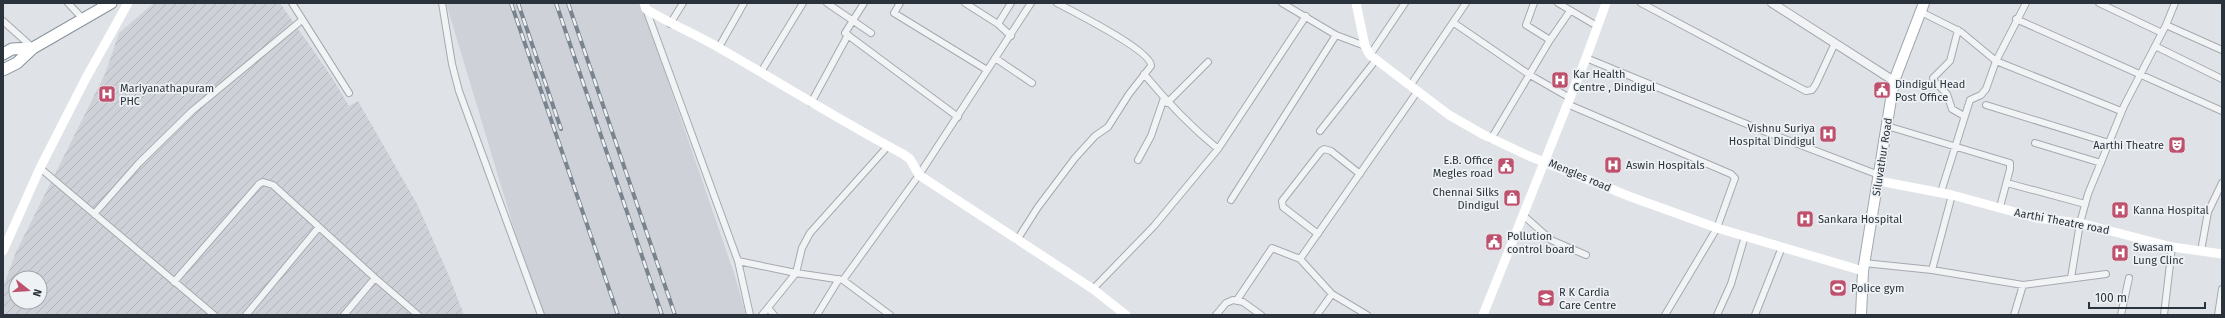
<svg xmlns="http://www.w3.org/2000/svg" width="2225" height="318" font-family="'Fira Sans',sans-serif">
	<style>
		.built { fill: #ced2d8 }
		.industrial { fill: url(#industrial-furrows); fill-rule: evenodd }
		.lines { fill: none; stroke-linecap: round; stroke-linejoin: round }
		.minor-casing { stroke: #a5aab0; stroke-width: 8 }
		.tertiary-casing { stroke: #a5aab0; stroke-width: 10 }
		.primary-casing { stroke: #a0a8b1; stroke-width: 12 }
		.trunk-casing { stroke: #88929b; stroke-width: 13 }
		.minor { stroke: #f1f3f5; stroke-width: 6 }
		.tertiary { stroke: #f1f3f5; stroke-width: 8 }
		.secondary { stroke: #fff; stroke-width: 9 }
		.primary { stroke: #fff; stroke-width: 10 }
		.trunk { stroke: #fff; stroke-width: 11 }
		.rail-casing { stroke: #7a848e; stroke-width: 4 }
		.rail { stroke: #eef2f4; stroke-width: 2.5; stroke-dasharray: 8; stroke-linecap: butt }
		.labels { text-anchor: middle; stroke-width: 3.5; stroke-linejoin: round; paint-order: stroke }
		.poi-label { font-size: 11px; fill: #2a323c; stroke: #eef2f4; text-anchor: start }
		.street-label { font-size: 11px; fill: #2a323c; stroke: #eef2f4 }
	</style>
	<defs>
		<pattern id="industrial-furrows" width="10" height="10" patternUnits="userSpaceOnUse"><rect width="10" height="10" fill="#ced2d8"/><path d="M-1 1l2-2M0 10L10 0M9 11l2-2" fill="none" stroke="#b1b5ba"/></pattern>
	</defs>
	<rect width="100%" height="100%" fill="#dfe3e7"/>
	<!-- built -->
	<path class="built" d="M446,3H641L735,276L746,315H540Z"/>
	<!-- industrial -->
	<path class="industrial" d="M154,3H280L331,76L349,106L358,101L417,204L449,276L464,315H3V287L16,252L105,74L119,33ZM16,278H40V302H16Z"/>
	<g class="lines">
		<defs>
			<path id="minor" d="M68,3L84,20
				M292,3L349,93
				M442,3L452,64L459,91L541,315
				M827,3L871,33
				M864,3L845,33L958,117
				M900,3L894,13L987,70
				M965,3L998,24L1011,36
				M1282,3L1336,35L1365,46
				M1534,3L1526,25L1550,40
				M1558,3L1597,26
				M1641,3L1806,91L1812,90L1816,84L1835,43
				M2099,3L2162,33
				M646,9L738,261L750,315
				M1921,12L1961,32L1996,61L2121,111
				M2016,19L2222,111
				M3,21L32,47
				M1454,23L1530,75L1570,98
				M670,24L683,3
				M998,24L1011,3
				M2166,25L2222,50
				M1958,30L1950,61L1933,78L1934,81L1947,94L1952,109L1964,116
				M2155,46L2222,79
				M719,47L744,3
				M1370,55L1405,3
				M995,58L1032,83
				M1586,58L1766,132L1879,175
				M761,72L803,3
				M1144,74C1167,102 1190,126 1218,149
				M1410,86L1466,3
				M811,103L848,35
				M1167,103L1208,62
				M1567,104L1731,174L1735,178L1717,228L1665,315
				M1986,105L2109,143
				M1887,126L2010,163V169L2000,207
				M1320,131L1375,61
				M1491,139L1550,40L1570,11
				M2035,143L2101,163
				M1138,160L1151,136L1164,98
				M40,168L214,315
				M2007,183L2085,204
				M1941,192L1970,100L1981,95L1986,89L1996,61L2026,3
				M1231,200L1336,35
				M94,214L139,163L192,111L302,20
				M1523,215L1551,240L1586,255
				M1318,234L1283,207L1282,201L1321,151L1324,149L1331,151L1360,174
				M1017,240L1038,207L1075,158L1095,136L1108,127L1129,94L1151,66C1152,51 1072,11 1057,3
				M2201,251L2208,212L2222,183
				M738,261L796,273L843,280L890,315
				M1864,263L1932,270L2023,285L2106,274
				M1932,270L1952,195
				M375,278L418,315
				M2071,278L2080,223L2088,194L2124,106L2166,25L2175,3
				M843,280L919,175L1031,3
				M174,282L259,184L263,182L273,185L375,278L344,315
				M1093,289L1154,226L1218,149L1306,16
				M1332,294L1300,259L1417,92
				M1237,300L1272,248L1300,259
				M768,308L774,315
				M246,315L319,227
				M762,315L796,273L802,248L810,233L888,146
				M817,315L839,279
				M1216,315L1226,303L1233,300L1243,302L1261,315
				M1317,315L1332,294L1367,315
				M1717,315L1731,284L1745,236
				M1755,315L1782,247
				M2014,315L2023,285
				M2121,315L2129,278
				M2164,315L2172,247
				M2218,315L2222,289"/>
			<path id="tertiary" d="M1772,3L1894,81"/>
			<path id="primary" d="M1861,315L1863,271L1894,81L1924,3"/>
			<path id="trunk" d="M3,54L12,49L33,48
				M3,70L17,63L33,48L111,3"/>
		</defs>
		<!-- minor casing -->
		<use href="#minor" class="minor-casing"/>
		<!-- tertiary casing -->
		<use href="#tertiary" class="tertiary-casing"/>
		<!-- primary casing -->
		<use href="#primary" class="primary-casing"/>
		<!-- trunk casing -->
		<use href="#trunk" class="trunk-casing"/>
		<!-- minor -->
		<use href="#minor" class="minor"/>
		<!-- tertiary -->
		<use href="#tertiary" class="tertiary"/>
		<!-- secondary -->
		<path class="secondary" d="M644,3L646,9C670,24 696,34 721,49C782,84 841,121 903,154L910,159L919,175L1093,289L1126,315
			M1356,3L1365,46L1370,55L1449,115L1484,135L1529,156L1631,197L1717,228L1863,271
			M1879,181L1952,195L2036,218L2080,223L2172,247L2222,254
			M3,251L40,168L86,78L128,3
			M1483,315L1586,58L1606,3"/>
		<!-- primary -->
		<use href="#primary" class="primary"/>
		<!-- trunk -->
		<use href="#trunk" class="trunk"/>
		<defs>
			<path id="rail" d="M511,3L618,315
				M518,3L561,129
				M556,3L662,315
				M568,3L675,315"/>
		</defs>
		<!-- rail casing -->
		<use href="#rail" class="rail-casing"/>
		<!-- rail -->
		<use href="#rail" class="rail"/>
	</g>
	<!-- icons -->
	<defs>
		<symbol id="hospital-square" viewBox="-11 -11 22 22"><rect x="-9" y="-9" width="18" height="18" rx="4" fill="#be526e" stroke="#eef2f4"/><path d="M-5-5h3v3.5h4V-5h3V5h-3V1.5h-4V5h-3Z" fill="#fff"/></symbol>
		<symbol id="civic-square" viewBox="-11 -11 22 22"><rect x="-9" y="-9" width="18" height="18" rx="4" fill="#be526e" stroke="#eef2f4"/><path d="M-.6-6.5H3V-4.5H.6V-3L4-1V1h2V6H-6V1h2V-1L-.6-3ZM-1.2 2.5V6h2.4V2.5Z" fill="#fff"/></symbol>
		<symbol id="theatre-square" viewBox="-11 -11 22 22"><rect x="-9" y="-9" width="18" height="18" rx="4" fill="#be526e" stroke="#eef2f4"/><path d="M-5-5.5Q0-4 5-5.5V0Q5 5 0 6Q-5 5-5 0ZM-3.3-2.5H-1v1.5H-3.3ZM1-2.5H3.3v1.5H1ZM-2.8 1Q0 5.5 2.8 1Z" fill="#fff"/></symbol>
		<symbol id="shop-square" viewBox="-11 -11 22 22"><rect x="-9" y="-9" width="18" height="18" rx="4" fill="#be526e" stroke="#eef2f4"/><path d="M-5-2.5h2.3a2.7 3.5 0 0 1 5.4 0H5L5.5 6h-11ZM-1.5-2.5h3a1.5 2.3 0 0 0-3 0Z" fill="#fff"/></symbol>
		<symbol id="stadium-square" viewBox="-11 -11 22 22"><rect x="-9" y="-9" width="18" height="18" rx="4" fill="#be526e" stroke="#eef2f4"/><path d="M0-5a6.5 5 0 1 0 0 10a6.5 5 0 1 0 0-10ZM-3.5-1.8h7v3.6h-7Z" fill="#fff"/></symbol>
		<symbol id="school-square" viewBox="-11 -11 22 22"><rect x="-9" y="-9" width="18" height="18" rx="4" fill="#be526e" stroke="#eef2f4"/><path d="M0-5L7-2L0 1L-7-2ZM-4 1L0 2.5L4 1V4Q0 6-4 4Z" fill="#fff"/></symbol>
	</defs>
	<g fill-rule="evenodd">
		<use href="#hospital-square" x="1550" y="70" width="20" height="20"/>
		<use href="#civic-square" x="1872" y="80" width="20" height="20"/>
		<use href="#hospital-square" x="97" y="84" width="20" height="20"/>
		<use href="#hospital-square" x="1818" y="124" width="20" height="20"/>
		<use href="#theatre-square" x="2167" y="135" width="20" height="20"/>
		<use href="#hospital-square" x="1603" y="155" width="20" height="20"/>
		<use href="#civic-square" x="1496" y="156" width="20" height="20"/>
		<use href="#shop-square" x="1502" y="188" width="20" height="20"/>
		<use href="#hospital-square" x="2110" y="200" width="20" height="20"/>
		<use href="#hospital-square" x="1795" y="209" width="20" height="20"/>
		<use href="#civic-square" x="1484" y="232" width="20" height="20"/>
		<use href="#hospital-square" x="2110" y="243" width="20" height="20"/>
		<use href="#stadium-square" x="1828" y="278" width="20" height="20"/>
		<use href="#school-square" x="1536" y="288" width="20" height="20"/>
	</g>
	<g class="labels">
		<!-- poi labels -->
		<g class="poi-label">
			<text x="1573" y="78">Kar Health<tspan x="1573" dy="13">Centre , Dindigul</tspan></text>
			<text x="1895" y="88">Dindigul Head<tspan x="1895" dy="13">Post Office</tspan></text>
			<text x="120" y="92">Mariyanathapuram<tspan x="120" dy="13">PHC</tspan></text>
			<text x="1815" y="132" text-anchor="end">Vishnu Suriya<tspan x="1815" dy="13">Hospital Dindigul</tspan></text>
			<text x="2164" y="149" text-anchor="end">Aarthi Theatre</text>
			<text x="1493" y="164" text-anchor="end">E.B. Office<tspan x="1493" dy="13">Megles road</tspan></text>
			<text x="1626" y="169">Aswin Hospitals</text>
			<text x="1499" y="196" text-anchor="end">Chennai Silks<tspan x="1499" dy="13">Dindigul</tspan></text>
			<text x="2133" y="214">Kanna Hospital</text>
			<text x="1818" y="223">Sankara Hospital</text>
			<text x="1507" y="240">Pollution<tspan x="1507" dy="13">control board</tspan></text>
			<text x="2133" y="251">Swasam<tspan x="2133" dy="13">Lung Clinc</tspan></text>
			<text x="1851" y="292">Police gym</text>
			<text x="1559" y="296">R K Cardia<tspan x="1559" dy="13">Care Centre</tspan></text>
		</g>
		<!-- street labels -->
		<g class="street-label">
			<text transform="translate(1882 157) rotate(-81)" y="4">Siluvathur Road</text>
			<text transform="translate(1580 175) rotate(23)" y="4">Mengles road</text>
			<text transform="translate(2062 221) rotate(11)" y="4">Aarthi Theatre road</text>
		</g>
	</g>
	<!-- border -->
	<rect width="2225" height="318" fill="none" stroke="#2a323c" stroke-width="8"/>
	<!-- north arrow -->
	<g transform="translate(28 290) rotate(107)"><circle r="19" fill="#eef2f4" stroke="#a0a5aa"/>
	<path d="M0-3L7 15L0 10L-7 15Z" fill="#be526e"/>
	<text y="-6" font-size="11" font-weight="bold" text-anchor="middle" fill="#2a323c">N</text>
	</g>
	<!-- scale -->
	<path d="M2089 302v6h116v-6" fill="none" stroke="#2a323c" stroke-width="2"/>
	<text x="2095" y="302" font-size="12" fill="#2a323c" stroke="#eef2f4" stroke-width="3" paint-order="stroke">100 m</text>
</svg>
